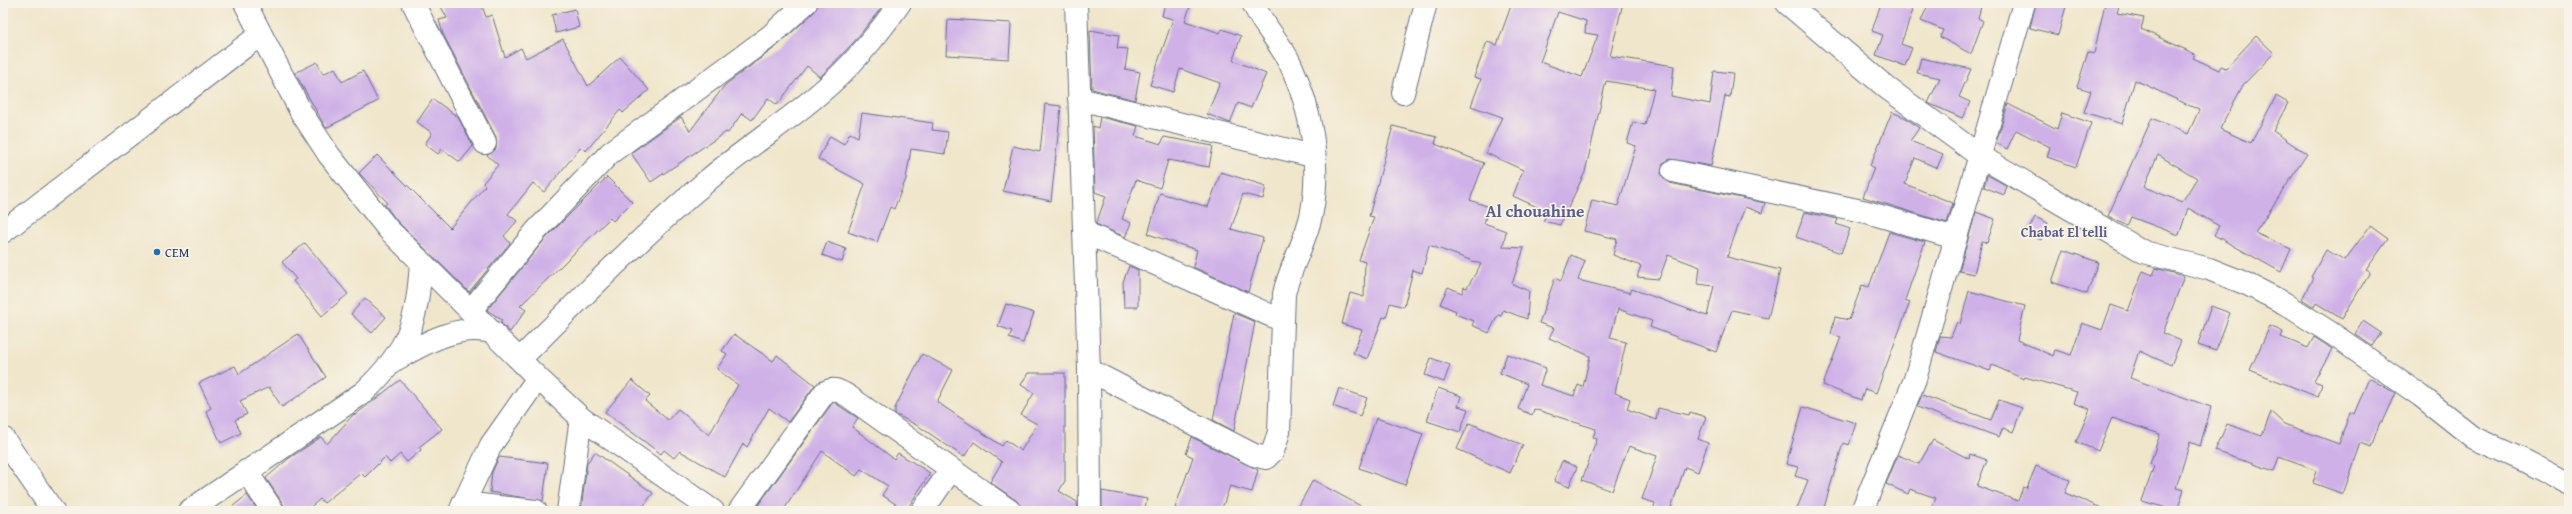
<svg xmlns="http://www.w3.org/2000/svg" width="2572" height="514" font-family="'Gentium Book Plus',serif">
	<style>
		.building { fill: #cfb1e8; fill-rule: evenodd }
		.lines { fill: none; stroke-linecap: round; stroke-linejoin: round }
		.minor-casing { stroke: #666f84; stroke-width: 24 }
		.minor { stroke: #fff; stroke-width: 22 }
		.poi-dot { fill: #1f6fb2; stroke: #f7f3e8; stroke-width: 1.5 }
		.labels { text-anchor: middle; stroke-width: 3.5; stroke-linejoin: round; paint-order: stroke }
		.poi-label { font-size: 13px; fill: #1b2f5e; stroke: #f7f3e8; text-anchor: start }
		.neighbourhood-label { font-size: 14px; font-weight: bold; fill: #5a5c8e; stroke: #f7f3e8 }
		.district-label { font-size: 17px; font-weight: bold; fill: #5a5c8e; stroke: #f7f3e8 }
	</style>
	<rect width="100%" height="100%" fill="#f7f3e8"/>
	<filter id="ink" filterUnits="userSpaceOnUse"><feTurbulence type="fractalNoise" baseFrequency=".025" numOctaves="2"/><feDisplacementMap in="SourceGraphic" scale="8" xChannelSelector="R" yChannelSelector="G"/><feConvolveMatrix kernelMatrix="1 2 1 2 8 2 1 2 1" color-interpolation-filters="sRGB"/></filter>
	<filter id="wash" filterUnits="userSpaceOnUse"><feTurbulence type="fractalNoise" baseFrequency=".012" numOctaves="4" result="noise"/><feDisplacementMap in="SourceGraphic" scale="16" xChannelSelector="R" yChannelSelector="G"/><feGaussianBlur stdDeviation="0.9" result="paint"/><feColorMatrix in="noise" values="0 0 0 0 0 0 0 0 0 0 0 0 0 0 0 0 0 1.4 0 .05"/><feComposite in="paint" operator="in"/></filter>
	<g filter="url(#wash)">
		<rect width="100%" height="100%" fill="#f0e6cb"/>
		<g id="blocks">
			<!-- building -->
			<path class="building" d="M439,3H481L486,17L492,15L505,57L521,48L526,58L563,39L588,86L620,57L649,90L623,113L620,110L586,151L581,147L544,192L533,183L508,214L517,221L504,236L510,243L469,292L397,221L385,205L387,202L359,173L377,155L450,228L485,186L483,183L498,165L487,155L496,149V137L443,34L439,20L447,18Z
				M818,3H885L854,42L820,77L807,66L777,105L768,98L752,120L742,113L728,133L726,132L651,182L631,153L681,117L690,131L725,85L777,46L814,12Z
				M1165,3H1177L1190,7L1185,21L1220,33L1222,29L1241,36L1233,60L1266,74L1251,108L1238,103L1230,123L1207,114L1220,83L1180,69L1173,92L1150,85L1173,19L1162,16Z
				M1512,3H1623L1610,56L1674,66L1671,96L1710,104L1714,71L1733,73L1730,97L1725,96L1711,166L1670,159L1663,163L1661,174L1670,183L1765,203L1762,213L1745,207L1727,257L1780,270L1768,318L1732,310L1716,352L1650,327L1652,321L1618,309L1610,338L1626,342L1615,393L1630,399L1627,409L1656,420L1658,408L1689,415L1690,412L1706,417L1698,439L1708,443L1698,472L1685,467L1670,511H1653L1655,503L1642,499L1657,456L1629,446L1612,491L1582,480L1597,439L1593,437L1596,429L1534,409L1532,415L1518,409L1527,384L1500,373L1507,354L1546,368L1540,385L1574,396L1578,385L1583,387L1590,356L1549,338L1554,328L1539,323L1555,278L1561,281L1571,255L1585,261L1578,280L1630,293L1632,289L1707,316L1714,286L1698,284L1700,267L1668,255L1659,279L1637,277L1641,266L1613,255L1617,239L1584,231L1592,200L1618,206L1636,146L1627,143L1633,122L1645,125L1654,89L1606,81L1585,172L1560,225L1543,221L1548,212L1513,196L1523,170L1486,153L1502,117L1471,106L1481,79L1474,77L1487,42L1497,45ZM1558,12L1586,21L1585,33L1598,35L1582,77L1540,62Z
				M1881,3H1892L1913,10L1901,44L1912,48L1905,66L1876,55L1883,35L1872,31Z
				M1929,3H1982L1978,18L1983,21L1971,54L1940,37L1943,30L1921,21Z
				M2036,3H2067L2058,35L2030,28Z
				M2105,3H2120L2117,13L2144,18L2141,29L2195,54L2193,58L2219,70L2221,66L2226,68L2256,36L2274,53L2243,85L2220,129L2251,143L2276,96L2288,103L2273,131L2307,154L2255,233L2291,249L2281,272L2214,235L2219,226L2188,208L2179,235L2131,217L2127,226L2108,216L2152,118L2188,134L2199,110L2135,80L2122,124L2084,112L2091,91L2077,87L2088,52L2094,54ZM2158,155L2197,178L2182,202L2144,187Z
				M575,9L579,27L556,33L552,15Z
				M948,19L1011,23L1009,59L946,55Z
				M1090,30L1119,35L1117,48L1128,49L1125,69L1140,72L1135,100L1092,89Z
				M1921,58L1971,69L1959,97L1970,102L1962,118L1928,103L1940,78L1917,73Z
				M317,62L323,74L335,68L342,82L363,71L378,101L326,128L295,73Z
				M433,99L458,117L473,146L460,162L442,149L438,154L425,144L432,133L417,122Z
				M1045,104L1061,106L1051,201L1003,191L1013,146L1040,152Z
				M2008,104L2057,129L2062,113L2091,123L2076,167L2047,157L2050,147L2016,130L2007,149L1996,143Z
				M1892,112L1906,118L1919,128L1910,141L1943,154L1937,168L1915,158L1905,184L1953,203L1947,223L1863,197L1874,168L1870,166Z
				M862,113L933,123L932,130L948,132L945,154L911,149L906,179L894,209L890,207L877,242L848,232L865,184L818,159L830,136L844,144L850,133L858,137Z
				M1100,117L1138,126L1135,136L1161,144L1164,137L1213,146L1209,167L1168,160L1160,188L1136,180L1122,219L1131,223L1125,237L1096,224L1106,196L1095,192L1093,126L1098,128Z
				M1393,126L1437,137L1435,144L1484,163L1470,200L1489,207L1484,223L1506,231L1503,247L1524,248L1512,284L1529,291L1527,319L1503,310L1501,316L1498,315L1489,333L1472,325L1474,321L1455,314L1456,311L1440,304L1448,287L1462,293L1464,287L1467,288L1481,264L1429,245L1422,273L1413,270L1404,307L1390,303L1386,318L1383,317L1367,359L1353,353L1362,330L1342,324L1350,293L1364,297L1365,262L1359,260L1374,217L1369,216Z
				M1221,172L1266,186L1263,199L1243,194L1231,229L1263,238L1248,292L1193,267L1197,250L1148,234L1160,193L1208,207Z
				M1987,175L2007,186L2004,195L1984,187Z
				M607,177L632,202L613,221L610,218L520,306L526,310L510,332L500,322L502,320L487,310L546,238Z
				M1805,212L1838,219L1836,224L1850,229L1841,253L1796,237Z
				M1976,212L1995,219L1987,243L1982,241L1974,274L1959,271Z
				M2035,217L2048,223L2041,240L2027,233Z
				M2370,226L2388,239L2366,270L2370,272L2342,319L2316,303L2314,307L2302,299L2313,278L2311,277L2326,250L2345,260Z
				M1889,232L1925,242L1905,300L1910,302L1876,393L1865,389L1861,400L1823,385L1841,337L1831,334L1835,317L1849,320L1862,285L1869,287Z
				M827,242L846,249L842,262L822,255Z
				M305,243L348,294L322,316L293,281L296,279L282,262Z
				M2063,250L2098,262L2087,294L2052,282Z
				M1129,266L1138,270V307H1124L1123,282Z
				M2156,268L2184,276L2163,333L2181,341L2171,365L2139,351L2130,378L2211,407L2200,446L2190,442L2176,488L2184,490L2177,511L2142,501L2154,466L2150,464L2160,434L2112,418L2098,451L2076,442L2090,409L2073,403L2077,392L2025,377L2024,379L1992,365L1990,371L1936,352L1940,336L1951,337L1957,322L1960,324L1969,291L2025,306L2017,340L2053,356L2055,350L2071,355L2082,323L2102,330L2111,305L2128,311L2143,271L2153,275Z
				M365,298L386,317L372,333L351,314Z
				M1006,304L1034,313L1023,343L1009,338L1012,331L998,326Z
				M2211,306L2230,313L2216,351L2198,345Z
				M1234,313L1255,322L1234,431L1213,420Z
				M2363,321L2381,333L2372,346L2355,334Z
				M2270,326L2283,332L2281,337L2308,348L2314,337L2332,349L2314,381L2322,384L2318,397L2250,370Z
				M298,334L326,377L282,407L269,387L240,401L247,414L235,420L241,433L221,443L206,411L211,408L199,383L235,366L239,374Z
				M734,334L773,361L777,355L815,385L788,422L769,408L747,447L743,444L725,477L680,451L674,458L664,450L661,454L605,412L632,380L650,396L645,401L668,420L678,409L709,435L738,385L717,369L727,354L722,351Z
				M922,354L953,370L937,402L1002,446L1006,440L1021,451L1037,424L1021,415L1034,393L1021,385L1028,373H1065V481L1059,491L1077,502L1078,511H1022L1017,501L990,482L1002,462L974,442L964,457L920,427L895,414V408Z
				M1431,358L1450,365L1444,382L1425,375Z
				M2369,378L2395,393L2382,422H2380L2371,447L2361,443L2343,494L2313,483L2317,471L2279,457L2274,471L2215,451L2227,424L2262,436L2271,412L2284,424L2339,444L2350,412L2354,414Z
				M400,380L442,429L419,447L421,450L407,462L400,454L390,463L385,457L365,477L361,473L324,503L320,499L306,511H285L283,504L266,478L288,459L321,437L327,444L354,414L355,415Z
				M1339,388L1367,398L1360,416L1333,406Z
				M1438,388L1461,396L1458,406L1468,409L1460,432L1427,421Z
				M1922,395L1991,420L1999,400L2022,408L2013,432L2003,428L1999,437L1917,407Z
				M833,402L858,418L852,427L894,459L898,453L930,473L906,511L882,495L888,486L861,469L856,476L822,451L783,511H754Z
				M1803,407L1856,423L1849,445L1843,443L1823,511H1796L1808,480L1795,476L1798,467L1786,464Z
				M1376,418L1423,434L1405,485L1359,468Z
				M1469,423L1523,445L1510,473L1457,449Z
				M1192,437L1258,470L1252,492L1230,486L1221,511H1185L1175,508L1193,457L1186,454Z
				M1933,440L1969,459L1970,454L1987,460L1977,486L2018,501L2023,487L2027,488L2036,466L2070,480L2065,493L2109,511H1941L1932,508L1936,498L1910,489L1908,494L1886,484L1898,455L1919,464Z
				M595,452L653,493L640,511H581L587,463Z
				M499,457L548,463L543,501L490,492L492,472Z
				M1562,461L1577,467L1569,487L1554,481Z
				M1313,480L1370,511H1296Z
				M1102,491L1147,499L1144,511H1102Z
				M247,495L258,511H227Z"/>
		</g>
	</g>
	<g filter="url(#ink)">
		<use href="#blocks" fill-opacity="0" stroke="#666f84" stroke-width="1"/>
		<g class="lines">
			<defs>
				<path id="minor" d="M245,3L301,112L329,155L388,229L538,378L581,418L713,511
					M413,3L485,143
					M1076,3L1089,370L1090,511
					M1787,3L1887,88L1980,156L2144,252L2209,269L2247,284L2284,303L2334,335L2421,396L2474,438L2525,461L2569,484
					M1403,93L1426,3
					M1079,99L1313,156
					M1673,171L1867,212L1955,238
					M3,232L261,34
					M1084,232L1283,321
					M471,310L537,230L610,153L769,37L806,3
					M520,359C581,298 642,236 708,180C744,149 784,124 820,93C851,67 877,36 900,3
					M395,360C425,343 460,322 494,333
					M1089,370L1254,455L1266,458L1273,451L1279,432L1284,294C1290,266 1307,240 1312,211C1321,163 1311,109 1291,65C1281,43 1262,25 1253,3
					M3,438L53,511
					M246,471L273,511
					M463,503L536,511
					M189,511L364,392C409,349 417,324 421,262
					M460,511L491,445L538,378
					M568,511L581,418
					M739,511L825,392C834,387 839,391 848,396L1010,511
					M922,511L951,470
					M1862,511L1915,379L2024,3"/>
			</defs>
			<!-- minor casing -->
			<use href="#minor" class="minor-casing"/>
			<!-- minor -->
			<use href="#minor" class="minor"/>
		</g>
	</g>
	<!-- markers -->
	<circle class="poi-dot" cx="157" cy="252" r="4"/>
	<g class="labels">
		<!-- poi labels -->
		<g class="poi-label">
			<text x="165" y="257">CEM</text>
		</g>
		<!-- neighbourhood labels -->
		<g class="neighbourhood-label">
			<text x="2064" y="237">Chabat El telli</text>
		</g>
		<!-- district labels -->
		<g class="district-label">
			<text x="1535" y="217">Al chouahine</text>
		</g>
	</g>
	<!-- margin -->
	<rect width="2572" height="514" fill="none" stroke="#f7f3e8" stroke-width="16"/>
</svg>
